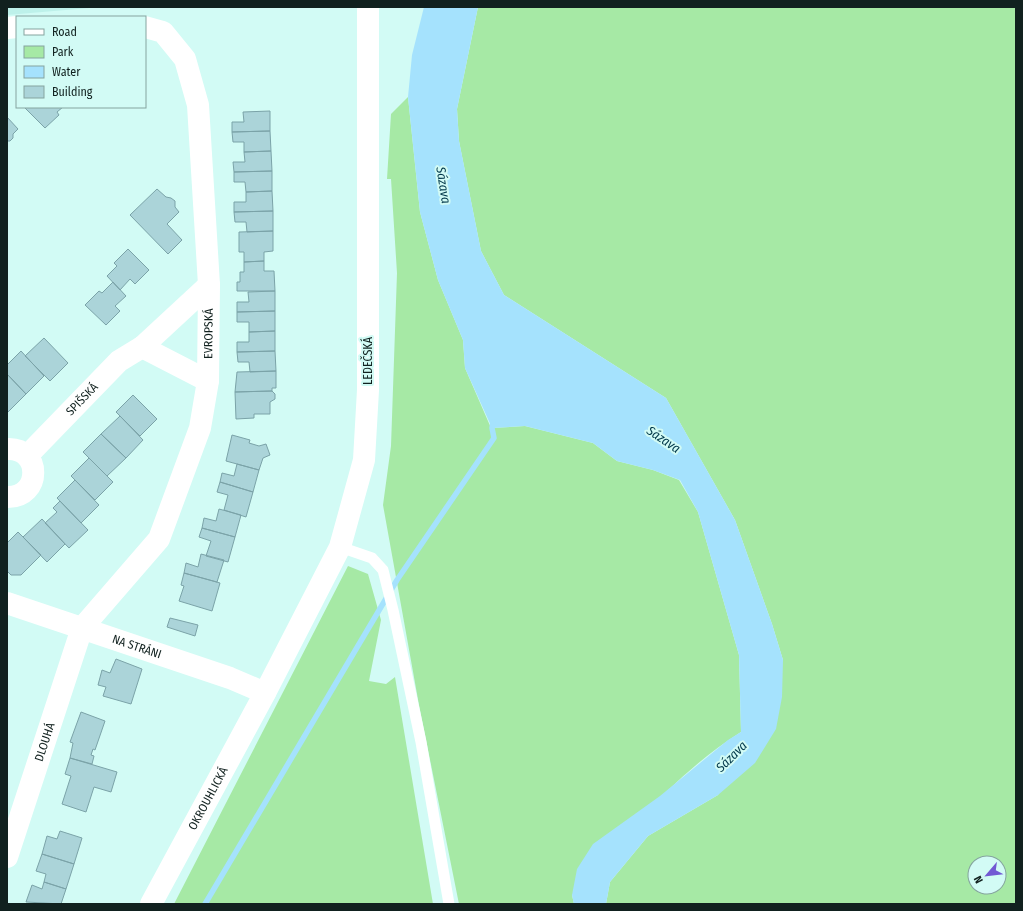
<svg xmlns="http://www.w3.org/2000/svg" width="1023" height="911" font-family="'Fira Sans Condensed',sans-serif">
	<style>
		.built { fill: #bdf1ea }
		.green { fill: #a6e9a5; fill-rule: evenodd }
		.water { fill: #a5e2fd }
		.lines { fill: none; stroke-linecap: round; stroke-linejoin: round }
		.stream { stroke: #a5e2fd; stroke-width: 5.5 }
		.building { fill: #abd4d9; stroke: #7ba3a8 }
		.service { stroke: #fff; stroke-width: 11 }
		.minor { stroke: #fff; stroke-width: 22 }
		.secondary { stroke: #fff; stroke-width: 22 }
		.labels { text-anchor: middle; stroke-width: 4; stroke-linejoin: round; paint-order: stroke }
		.street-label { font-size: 12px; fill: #11211f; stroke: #d2fbf5 }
		.water-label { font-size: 13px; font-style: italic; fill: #003749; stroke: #d2fbf5 }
	</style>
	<rect width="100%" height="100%" fill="#d2fbf5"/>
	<!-- built -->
	<path class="built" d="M7,7H101L7,15Z"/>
	<!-- green -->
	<path class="green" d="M478,7H1016V904H606L610,882L648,836L718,795L783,660L772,624L735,520L666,398L504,295L481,251L459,141L457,109ZM975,863H999V887H975Z
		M408,97L420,212L438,280L463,340L465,368L491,428L525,426L593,443L617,461L653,470L679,480L698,512L739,655L741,732C674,774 624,837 572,895L574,904H459L419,705L383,505L391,446L397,273L391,179H387L391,114Z
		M348,566L368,574L381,620L369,681L386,684L395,677L433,904H174Z"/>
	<!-- water -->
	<path class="water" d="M424,7H478L457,109L459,141L481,251L504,295L666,398L735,520L772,624L783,660L782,697L776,729L755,763L718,795L648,836L610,882L606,904H574L572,895L577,869L593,844L660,796L728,740L741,732L739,655L698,512L680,480L653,470L617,461L593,443L525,426L492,428L465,368L463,340L438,280L420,212L408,97L412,55Z"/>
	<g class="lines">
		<!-- stream -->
		<path class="stream" d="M205,904L397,580L494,438L492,428L493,422"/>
	</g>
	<!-- building -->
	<path class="building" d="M24,107H63L57,112L59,115L45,128Z
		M270,111V131L232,132V122H244L243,112Z
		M7,117L18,129L13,134V138L10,141H7Z
		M270,131L271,151L244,152V142H233L232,132Z
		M271,151L272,171L234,172L233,162H245L244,152Z
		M272,171V191L246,192L245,182H234V172Z
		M157,189L166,197L171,198L175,201V207L179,212L167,224L182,240L168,254L130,215Z
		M272,191L273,211L234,212V202H246V192Z
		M273,211V231L247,232L246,222H235L234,212Z
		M273,231V251L264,252V261L244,262V252H239V232Z
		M128,249L149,270L135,284L130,279L120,290L107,276L117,266L114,263Z
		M264,261V271H274L275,291H237V282H240V272H244V262Z
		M113,282L126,296L115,306L120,311L106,325L85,305L99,291L102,293Z
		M275,291V311L237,312V302H249L248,292Z
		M275,311V331L249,332V322H237V312Z
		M275,331V351L237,352V342H249V332Z
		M44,338L68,363L50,381L25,356Z
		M21,351L44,376L26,394L7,374V365Z
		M275,351L276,371L250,372L249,362H238L237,352Z
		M276,371V388H272V391L235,392L237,372Z
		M7,374L26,394L8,412L7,411Z
		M272,391L275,394V399L270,402V414H254V418L236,419L235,392Z
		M133,395L157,419L140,436L116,412Z
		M120,416L143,440L126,458L101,434Z
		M101,434L126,458L107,476L83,452Z
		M232,435L250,440L249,443L259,446L266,444L270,455L263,458L259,470L226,461Z
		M89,458L113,482L95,500L71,476Z
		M237,464L259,470L253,492L220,482L222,473L234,476Z
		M75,480L99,505L81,523L57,498Z
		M220,482L253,492L246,517L224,510L228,495L217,492Z
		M60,501L88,530L69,548L45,523L57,512L53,508Z
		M219,509L241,515L235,537L202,528L204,518L216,521Z
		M42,519L65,544L47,562L23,537Z
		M202,528L235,537L228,562L206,556L211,541L199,537Z
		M18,532L41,555L21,575H11L7,571V543Z
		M201,554L224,560L217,582L184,573L186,563L198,567Z
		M184,573L220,583L212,611L179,601L184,586L181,585Z
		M170,618L198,625L195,636L167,627Z
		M116,659L142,669L131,704L103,696L106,687L98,685L102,670L110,673Z
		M81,712L105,721L95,750L93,749L91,755L94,756L92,764L70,758L73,743L70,742Z
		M70,758L117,772L111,792L94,787L86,812L62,804L71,776L65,774Z
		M60,831L82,838L74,864L42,854L47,836L57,839Z
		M42,854L74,864L66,889L44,882L46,874L36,871Z
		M44,882L66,889L61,904L26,902L32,885L42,889Z"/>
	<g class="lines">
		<!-- service -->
		<path class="service" d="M340,547L372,558L383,570L393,610L421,742L449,904"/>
		<!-- minor -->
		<g class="minor">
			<path d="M7,28L17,27"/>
			<path d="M142,347L208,381"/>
			<path d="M7,449C42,447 42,498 7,497"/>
			<path id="s1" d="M27,456L119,361L142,347L209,285"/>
			<path id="s2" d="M7,603L230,678L265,693"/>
			<path id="s3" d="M7,857L82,628L159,539L200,428L208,381L209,285L198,105L185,59L163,32L145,27"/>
		</g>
		<!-- secondary -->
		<path class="secondary" id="s4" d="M151,904L265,693L340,547L364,460L368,390V7"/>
	</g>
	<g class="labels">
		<!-- street labels -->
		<g class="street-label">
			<text dy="4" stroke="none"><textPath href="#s3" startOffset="572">EVROPSKÁ</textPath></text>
			<text transform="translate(368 361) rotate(-90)" y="4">LEDEČSKÁ</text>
			<text dy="4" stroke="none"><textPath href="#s1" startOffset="79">SPIŠSKÁ</textPath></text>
			<text dy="4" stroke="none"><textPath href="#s2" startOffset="137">NA STRÁNI</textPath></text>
			<text dy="4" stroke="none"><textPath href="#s3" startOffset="121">DLOUHÁ</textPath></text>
			<text dy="4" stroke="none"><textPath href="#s4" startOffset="120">OKROUHLICKÁ</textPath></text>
		</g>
		<!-- water labels -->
		<g class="water-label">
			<text transform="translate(444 185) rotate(81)" y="5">Sázava</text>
			<text transform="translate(664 439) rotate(34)" y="5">Sázava</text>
			<text transform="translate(731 756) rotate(-45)" y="5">Sázava</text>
		</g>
	</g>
	<!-- border -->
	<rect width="1023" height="911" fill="none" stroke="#11211f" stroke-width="16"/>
	<!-- legend -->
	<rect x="16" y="16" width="130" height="92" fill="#d2fbf5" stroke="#85a49f"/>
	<rect x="24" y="29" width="20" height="6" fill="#ffffff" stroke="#85a49f"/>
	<text x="52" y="36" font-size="12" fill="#11211f">Road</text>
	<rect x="24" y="46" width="20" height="12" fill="#a6e9a5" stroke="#85a49f"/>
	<text x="52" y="56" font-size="12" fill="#11211f">Park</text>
	<rect x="24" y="66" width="20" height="12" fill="#a5e2fd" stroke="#85a49f"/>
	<text x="52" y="76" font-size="12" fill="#11211f">Water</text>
	<rect x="24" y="86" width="20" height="12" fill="#abd4d9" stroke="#85a49f"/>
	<text x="52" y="96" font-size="12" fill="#11211f">Building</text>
	<!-- north arrow -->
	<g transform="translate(987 875) rotate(242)"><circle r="19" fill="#d2fbf5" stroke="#85a49f"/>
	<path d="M0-3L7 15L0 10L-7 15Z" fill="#7259d3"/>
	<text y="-6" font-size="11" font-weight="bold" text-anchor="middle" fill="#11211f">N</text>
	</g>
</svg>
